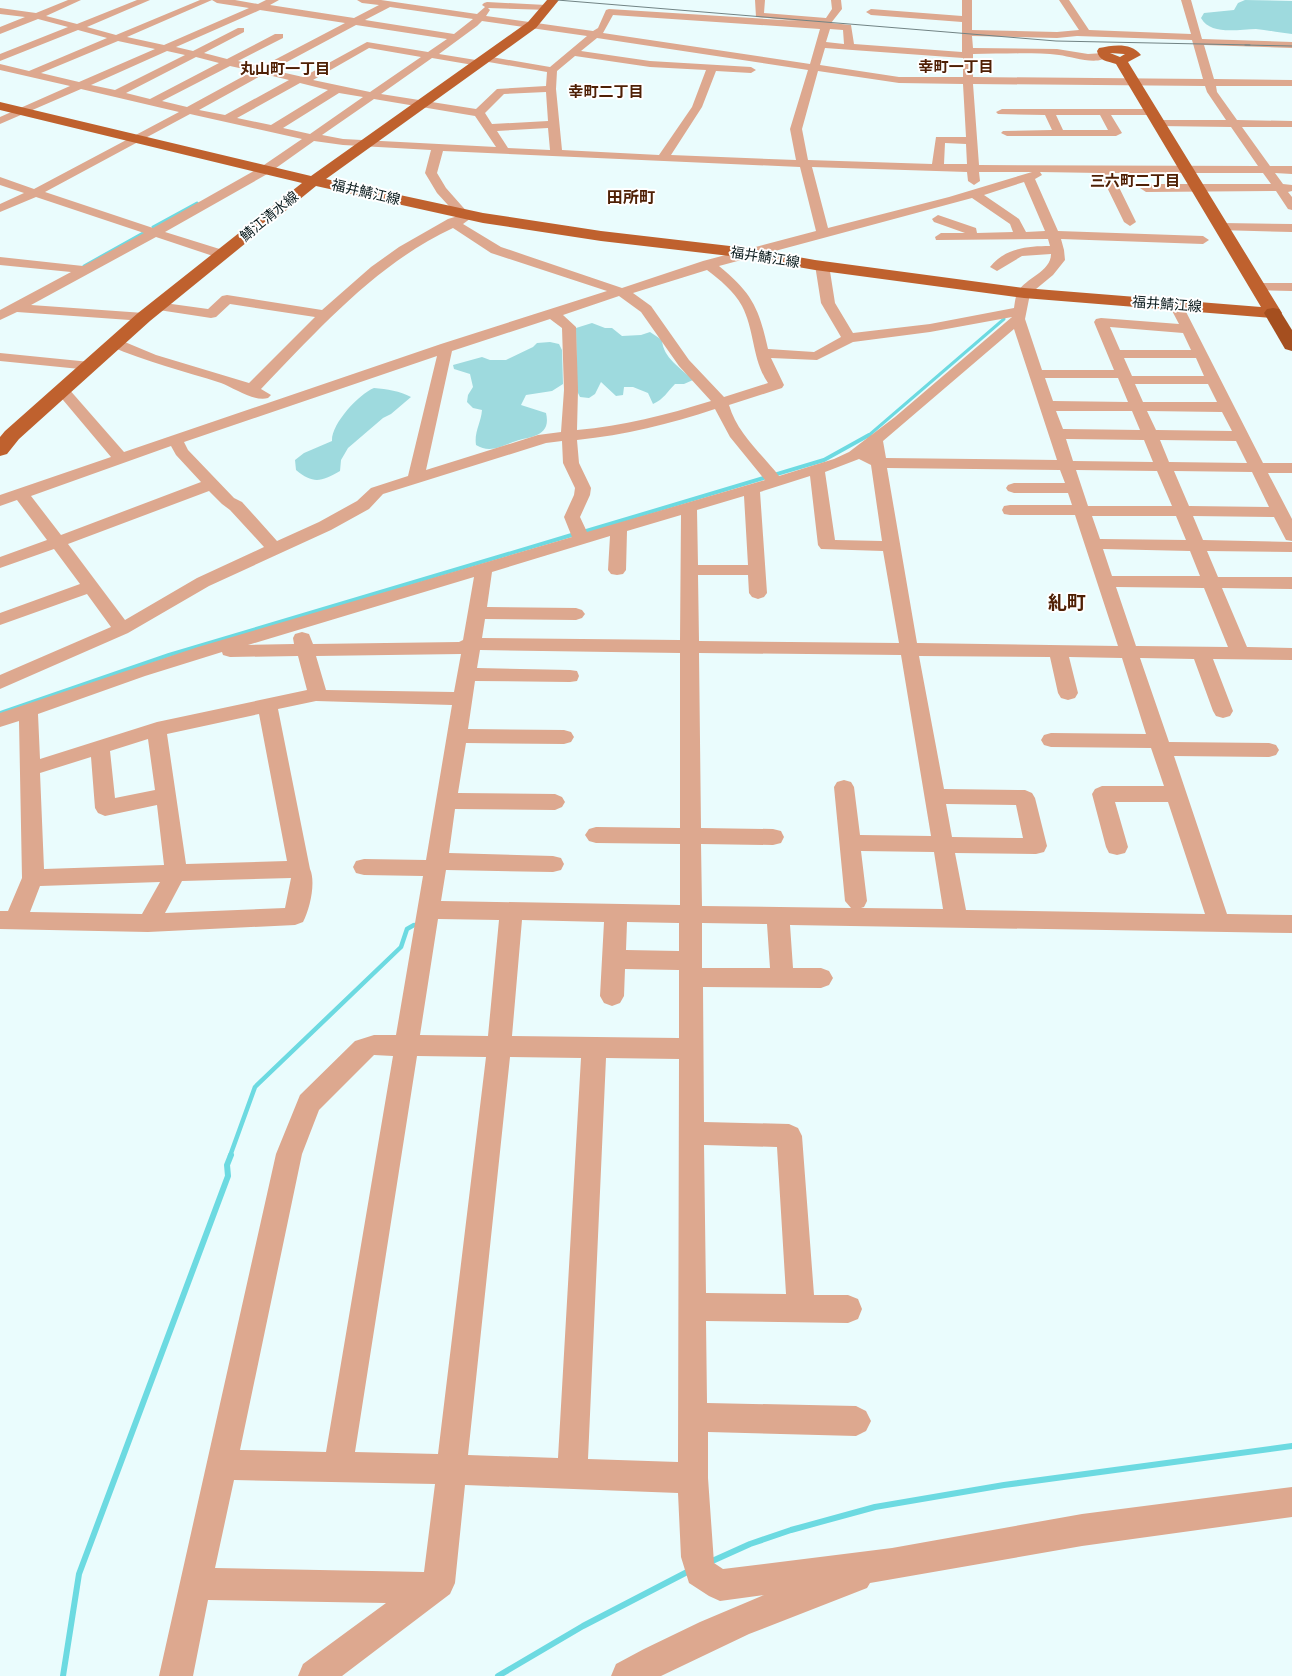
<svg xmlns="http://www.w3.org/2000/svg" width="1292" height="1676" font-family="'Noto Sans','Noto Sans JP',sans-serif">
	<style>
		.green { fill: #9edade }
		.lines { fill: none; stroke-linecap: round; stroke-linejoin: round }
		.stream-far3 { stroke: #6cdae1; stroke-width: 3 }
		.stream-far2 { stroke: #6cdae1; stroke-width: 4 }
		.stream-far1 { stroke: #6cdae1; stroke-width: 4.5 }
		.stream { stroke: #6cdae1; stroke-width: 6 }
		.minor { fill: #dda88f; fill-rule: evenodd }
		.major { fill: #bf612e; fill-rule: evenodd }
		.highway { fill: #a54f1f; fill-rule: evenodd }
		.tram { stroke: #718384; stroke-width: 1 }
		.labels { text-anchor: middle; stroke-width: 4; stroke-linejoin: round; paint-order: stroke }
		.far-street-label { font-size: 14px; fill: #0a1b1d; stroke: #fff }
		.far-neighbourhood-label { font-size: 15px; font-weight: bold; fill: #4f2005; stroke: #fff }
		.far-quarter-label { font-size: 16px; font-weight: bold; fill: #4f2005; stroke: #fff }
		.quarter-label { font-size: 19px; font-weight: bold; fill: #4f2005; stroke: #fff }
	</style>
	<rect width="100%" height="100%" fill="#eafcfd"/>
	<!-- green -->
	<path class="green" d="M1245,0L1292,1V34C1280,33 1268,30 1256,29C1239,29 1211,36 1201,18L1204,13L1234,10L1238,3Z
		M592,323L605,328H612L622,336L641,335L650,332L662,340C663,358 681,368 693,380L684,384H675C667,392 664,399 653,404L648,393L633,387H624L623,395L616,396L601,382L595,394L589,398L580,397L577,391L576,328Z
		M550,342L559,344L562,350L563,384L552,391L526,395L521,405L546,413C552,438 528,436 513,442C500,447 489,453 476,445C474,432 481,423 482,410L473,408L467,402L468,395L473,387L470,374L454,369L453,365L482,357L490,360H506L533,347L537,343Z
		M374,388C387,389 400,391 411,397L391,414L383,418L348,448L341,460L340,471C321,482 313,484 296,470L295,460L304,453L332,441C331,424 359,394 374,388Z"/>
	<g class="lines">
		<!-- stream-far3 -->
		<path class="stream-far3" d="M153,227L197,203
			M84,266L143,233
			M868,436L1004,319"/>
		<!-- stream-far2 -->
		<path class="stream-far2" d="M583,532L824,460L869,435
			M0,713L169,655L575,534"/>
		<!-- stream-far1 -->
		<path class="stream-far1" d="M230,1156L255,1087L401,947L407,929L414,925"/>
		<!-- stream -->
		<path class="stream" d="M710,1562L750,1544L791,1530L875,1507L1004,1485L1292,1446
			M63,1676L79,1574L228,1176L227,1165L231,1155
			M498,1676L583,1626L691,1570"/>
		<!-- minor -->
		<path class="minor" d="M68,0H81L46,16L77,24L137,0H150L87,27L116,35L200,0H235L258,4L266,0H279L270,5L354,18L379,5L362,3L357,0H381L477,14L485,7L482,5L484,3L487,2L546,5L549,6V10L488,8L490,10L486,16L593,31L598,28L606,10L609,9L799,21L756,17L755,0H765L764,13L826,18L832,9L831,0H841L842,9L831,23L851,25L854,44L962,52V22L871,15L866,12L871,9L962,16V0H972V30L1057,32L1079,30L1059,0H1069L1089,30L1191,34L1181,0H1191L1202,39L1292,42V48L1204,45L1214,79L1292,80V86H1216L1217,92L1237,120L1292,121V127H1242L1270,166H1292V174L1275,173L1283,184L1292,185V191L1288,192L1292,197V210L1288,209L1276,191L1146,192L1140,188L1146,184H1271L1263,173H1112L1136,222L1130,226L1124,222L1100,173L1040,172L1042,175L1035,179L1058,231L1203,236L1209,240L1203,244L1061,239L1064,250L1065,260L1053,275L1030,294L1025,319L1042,370H1114L1094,322L1096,319L1101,318L1179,324L1169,305L1176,301L1181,302L1263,463H1292V473H1268L1292,519V541L1286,540L1274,517L1193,516L1203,540L1292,542V552L1207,551L1218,577H1292V589L1222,588L1247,647L1292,648V660L1213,659L1233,711L1230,716L1223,718L1216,716L1213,711L1194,659L1140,658L1169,742L1269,743L1276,745L1279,750L1276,755L1269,757L1174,756L1227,914L1292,915V933L790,925L793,968H821L829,971L833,978L829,985L821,988L703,987L704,1122L789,1124L798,1128L802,1136L814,1295H848L858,1299L862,1309L858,1319L848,1323L706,1321L707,1403L856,1406L866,1411L871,1421L866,1431L856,1436L708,1432V1478L714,1563L723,1569L892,1548L1082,1514L1292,1487V1517L1082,1546L870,1583L867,1588L749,1634L661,1676H611L616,1664L644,1649L700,1622L764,1595L720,1601L709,1596L689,1583L681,1557L678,1493L465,1485L455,1583L450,1594L342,1676H298L303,1664L386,1603L208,1600L193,1676H159L276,1154L300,1095L355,1041L374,1035H396L423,876L364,875L356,873L353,867L356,861L364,859L426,860L452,705L316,701L278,709L310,869C316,882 310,909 303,922L295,925L148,932L0,929V911H8L22,878L19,721L0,727V713L198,647L572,537L564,517L574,495L575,488L563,463L562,441L546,443L383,494L369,509L331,530L209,586L128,633L0,689V675L111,627L87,594L0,625V613L80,584L54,549L0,568V557L47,540L17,500L0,506V495L111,457L58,394L56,391L58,388H68L124,452L441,344L607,291L491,253L453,228C376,264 319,329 261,389L271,395L268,398C254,402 234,388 221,383C184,371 146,362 110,346L108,343L110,340H120L156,355L249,383L315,317L230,304L216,317L211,318L152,309L150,306L152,303L157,302L208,309L222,296L227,295L322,310L371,267L399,247L448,219L458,216L437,193L425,173L431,150L343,145L314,141L269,173L165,232L226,251L228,254L226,257H216L156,237L31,305L144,313L151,317L149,320L144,321L17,312L0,320V310L71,272L0,265V257L83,266L144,233L36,197L0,212V204L24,193L0,185V177L34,189L179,112L81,89L0,124V117L70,86L0,70V64L29,71L107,38L78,30L0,61V54L68,27L38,19L0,34V27L25,17L0,14V8L36,13ZM212,0L217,3L249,8L164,45L127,37ZM390,7L473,19L454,34L365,20ZM260,10L345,23L261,67L238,61L283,38V34H275L227,59L204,53L244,32V28H238L193,51L176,47ZM613,15L820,29L810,64L603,33ZM482,21L587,36L550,67L486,56L482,57V61L439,54L477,26ZM356,25L447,39L428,52L367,42L303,77L272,70ZM830,29L843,30L844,44L826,42ZM972,36L1057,38L1077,36L1192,40L1203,79L973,77V54C1001,54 1031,52 1059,55C1073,57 1098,66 1109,56L1104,53L1088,54L1057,49L973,48ZM597,38L808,70L790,129L796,160L671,155L702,107L716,71L751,73L756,70L751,67L650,61L581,51ZM118,41L155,49L79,82L41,73ZM369,48L421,57L370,92L313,80ZM825,48L963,58V77H899L820,65ZM167,51L185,55L115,90L91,85ZM575,56L650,67L706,70L692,107L659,155L562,150L556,89L557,71ZM196,57L219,63L150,99L126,93ZM432,58L479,66L483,65V61L547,72L546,86L497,89L476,109L381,94ZM230,66L253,71L187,107L162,101ZM818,71L899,83L963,84L966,137H936L932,164L808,160L802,129ZM264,74L289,80L225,115L199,110ZM300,83L328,90L271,125L237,118ZM973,84L1205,86L1207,92L1226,120H1159L1153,123L1159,126L1231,127L1258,166L979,165ZM546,92L548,121L492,124L485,113L504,94ZM339,93L363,97L310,134L283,128ZM374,99L475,116L496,147L343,139L322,135ZM190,114L302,139L261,167L153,228L45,192ZM548,128L550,150L508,148L497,131ZM945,143L966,144L967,164H944ZM443,151L800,167L816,231L703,261L622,288L501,247L463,224L471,218L469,214L446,188L437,173ZM812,167L967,172L968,181L974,185L980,181L979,172H1032L949,197L828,228ZM1024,182L1045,231L1026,232L1019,219L984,195ZM972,198L1010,224L1013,232L977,233L976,228L938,215L932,219L934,222L965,233H941L935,237L936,240L1048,239L1050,246C1028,246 1005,248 990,267L997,271L1022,256L1051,254C1051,272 1025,278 1018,292C1015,297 1015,303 1014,308L930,324L853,333L835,303L829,265L822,261L815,265L821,303L841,337L814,352L768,349C759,308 752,293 719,266ZM707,270C720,280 734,291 742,306C755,331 752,360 768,383L724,397L689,360L651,306L633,293ZM619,296L641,312L679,366L711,401C666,415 623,426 577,430L578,390L576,327L563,315ZM1012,317L895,417L849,452L834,459L779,476C761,453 737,433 729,405L782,388L784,385L771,358L817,360L853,342L930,332ZM550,319L562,328L564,390L561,432L538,435L426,470L452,351ZM1110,327L1183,333L1191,350H1120ZM1014,329L1057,460L886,458L883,441ZM437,356L408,476L371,488L357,501L319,522L277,541L242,502L234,498L188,450L184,442ZM1124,358H1196L1204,376H1132ZM1045,378H1118L1128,402L1053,401ZM1135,384H1208L1217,402H1143ZM715,409L730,437L765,480L587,532L580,517L590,495L591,488L579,463L577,440C625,435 670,424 715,409ZM1056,411H1132L1140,430L1063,429ZM1147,411L1222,412L1232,431L1156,430ZM1066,439L1144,440L1153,462L1073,461ZM1160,440L1236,441L1247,463L1169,462ZM171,446L176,455L201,482L61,535L31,496ZM859,459L871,465L882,541L835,540L825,472ZM887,468L1060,470L1065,483H1014L1008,485L1006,488L1008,491L1014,493H1068L1072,505H1010L1004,506L1002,510L1004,514L1010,515H1075L1118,646L917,643ZM1076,470L1157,471L1172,506H1088ZM1174,471L1252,472L1269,507L1189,506ZM810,476L818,545L821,549L883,551L899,643L699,641L698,575H748L749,593L752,597L758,599L764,597L767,593L760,492ZM209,491L222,504L230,510L264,547L197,578L125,620L68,544ZM744,496L748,565H698L697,510ZM681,515L680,640L482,638L485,619L576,620L582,618L585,614L582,610L576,608L487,607L492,572L610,536L608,570L611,574L617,575L623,574L626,570L627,531ZM1092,516H1176L1186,540L1100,539ZM1103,549L1190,551L1200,576H1112ZM474,577L463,640L459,642L313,644L309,634L302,632L295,634L293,638L294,644L248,645ZM1116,587L1204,588L1228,647L1136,646ZM480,650L680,653V828L596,827L589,829L585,835L589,841L596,843L680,844V905L441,901L446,870L553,872L561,870L564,864L561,858L553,856L449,853L455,809L555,810L562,807L565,802L562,797L555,794L458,793L466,743L564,744L571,742L574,737L571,732L564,730L468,729L475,681L570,682L577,681L579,676L577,671L570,670L477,668ZM222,652L223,655L230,657L298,656L307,690L157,722L40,759L38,714L145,676ZM699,653L901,655L931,836L860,835L854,787L851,782L844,780L837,782L834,787L845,901L851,908L702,906L701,844L773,845L781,843L784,837L781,831L773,829L701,828ZM461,654L454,692L326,690L316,656ZM919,656L1050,657L1058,693L1061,698L1068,700L1075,698L1078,693L1069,657L1122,658L1146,734L1051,733L1044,735L1041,740L1044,745L1051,747L1151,748L1164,786H1102L1095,789L1092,794L1106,847L1109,853L1117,855L1125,853L1128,847L1115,802H1168L1205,914L966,910L955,853L1036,854L1044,852L1047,846L1035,798L1032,793L1025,790L944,789ZM259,714L287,861L186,864L167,734ZM148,739L155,790L115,798L110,751ZM91,757L95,808L98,813L105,816L157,805L164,865L44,869L40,773ZM946,804L1016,805L1023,838L952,837ZM861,851L934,852L943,909L861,908L864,907L867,901ZM291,878L285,908L165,913L182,881ZM160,882L142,914L30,912L40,886ZM438,919L499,920L488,1036L420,1035ZM522,920L604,922L600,996L604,1003L612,1006L620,1003L624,996L625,969L679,970V1038L512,1036ZM627,922L679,923V951L626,950ZM702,923L767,924L770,968H702ZM374,1055L393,1056L326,1452L240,1450L302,1154L319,1110ZM417,1056L486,1057L438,1454L355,1452ZM510,1057L581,1058L558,1458L468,1455ZM606,1058L679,1059L678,1462L588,1459ZM704,1145L777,1147L786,1294L706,1293ZM234,1480L435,1484L424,1572L215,1568Z
			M1002,109H1152L1158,112L1152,115H1111L1122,133L1116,136H1007L1001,133L1003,131L1052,130L1045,115L998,114L996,112ZM1056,115H1100L1108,130H1063Z
			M1222,223L1292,224V232L1218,230L1216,227Z
			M1257,283H1292V291L1252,290L1250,287L1252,284Z
			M0,353L90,362L95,363L97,366L95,369L90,370L0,361Z"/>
		<!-- major -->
		<path class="major" d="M547,0H559L536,28L326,179L483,213L601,231L747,248L815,260L1024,288L1261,307L1116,64C1107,61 1099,61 1097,51L1099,48C1113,45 1131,42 1141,55L1128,62L1282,313L1279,317L1273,318L1024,298L815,270L747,258L601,241L483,223L316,186L150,321L19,439L7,454L0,456V437L5,431L138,313L302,183L0,110V102L311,176L528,22ZM1110,53L1124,54H1125L1120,57Z"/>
		<!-- highway -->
		<path class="highway" d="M1273,308L1279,309L1292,330V351L1285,349L1264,313L1267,309Z"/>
		<!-- tram -->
		<path class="tram" d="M557,0L1056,41L1250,45
			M1245,45L1292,46"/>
	</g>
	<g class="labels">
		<!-- far-street labels -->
		<g class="far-street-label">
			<text transform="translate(366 192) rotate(13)" y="5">福井鯖江線</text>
			<text transform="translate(269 216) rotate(-39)" y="5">鯖江清水線</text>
			<text transform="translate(765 257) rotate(9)" y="5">福井鯖江線</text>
			<text transform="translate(1167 304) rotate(4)" y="5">福井鯖江線</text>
		</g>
		<!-- far-neighbourhood labels -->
		<g class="far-neighbourhood-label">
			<text x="956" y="72">幸町一丁目</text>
			<text x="285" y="74">丸山町一丁目</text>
			<text x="606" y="97">幸町二丁目</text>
			<text x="1135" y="186">三六町二丁目</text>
		</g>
		<!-- far-quarter labels -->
		<g class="far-quarter-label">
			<text x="631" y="203">田所町</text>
		</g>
		<!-- quarter labels -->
		<g class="quarter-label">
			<text x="1067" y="609">糺町</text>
		</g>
	</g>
</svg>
